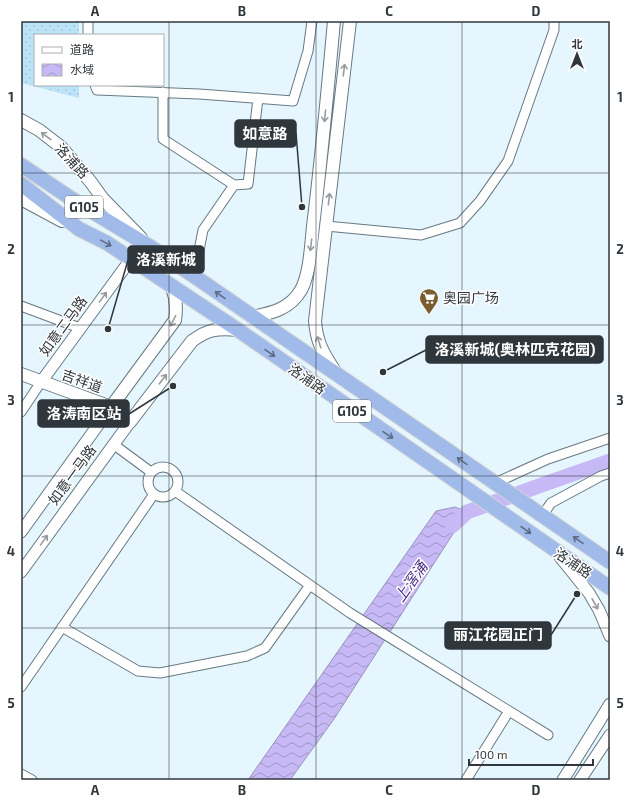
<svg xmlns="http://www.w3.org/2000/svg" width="631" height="801" font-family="'Exo 2','Noto Sans SC',sans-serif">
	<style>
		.park { fill: url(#park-dots) }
		.water { fill: url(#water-waves); stroke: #9992be }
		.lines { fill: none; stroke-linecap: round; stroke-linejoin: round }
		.river { stroke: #c6b9f6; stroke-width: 15 }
		.minor-casing { stroke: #677982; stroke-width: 11 }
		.tertiary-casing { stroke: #677982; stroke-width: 13 }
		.secondary-casing { stroke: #677982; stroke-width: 14 }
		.trunk-casing { stroke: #d1d3d4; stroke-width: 16 }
		.minor { stroke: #fff; stroke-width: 9 }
		.tertiary { stroke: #fff; stroke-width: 11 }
		.secondary { stroke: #fff; stroke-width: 12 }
		.trunk { stroke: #a0baea; stroke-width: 14 }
		.oneway { stroke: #989b9e }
		.oneway2 { stroke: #5d6b82 }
		.grid { fill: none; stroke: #30373c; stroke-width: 1; stroke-opacity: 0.55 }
		.labels { text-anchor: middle; stroke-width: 3; stroke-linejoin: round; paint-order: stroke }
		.shield { fill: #fff; stroke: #6e7376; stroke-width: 1 }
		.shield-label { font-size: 13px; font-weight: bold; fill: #30373c }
		.street-label { font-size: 14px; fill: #30373c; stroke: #fff }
		.poi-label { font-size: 14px; fill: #30373c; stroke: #fff; text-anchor: start }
		.water-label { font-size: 15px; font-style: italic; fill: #4a2e84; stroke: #fff }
		.leader { fill: none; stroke: #30373c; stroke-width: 1.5 }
		.callout-dot { fill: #30373c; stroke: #fff; stroke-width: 1.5 }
		.callout { fill: #30373c; stroke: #30373c; stroke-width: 1.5 }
		.callout-label { font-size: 15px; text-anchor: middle; font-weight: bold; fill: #fff }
		.neatline { fill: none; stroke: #30373c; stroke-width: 1.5 }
		.grid-label { font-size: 13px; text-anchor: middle; font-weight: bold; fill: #30373c }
	</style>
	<defs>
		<pattern id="park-dots" width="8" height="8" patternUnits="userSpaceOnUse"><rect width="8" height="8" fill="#bbe4f9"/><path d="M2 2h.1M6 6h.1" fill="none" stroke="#a1c4d6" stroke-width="1.8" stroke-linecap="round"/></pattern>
		<pattern id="water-waves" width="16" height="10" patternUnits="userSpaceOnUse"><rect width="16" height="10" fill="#c6b9f6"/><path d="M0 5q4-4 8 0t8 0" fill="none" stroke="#a197c8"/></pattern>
	</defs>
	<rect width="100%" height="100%" fill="#e6f6fe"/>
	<!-- park -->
	<path class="park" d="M21,21H79V35H35V85H79V98L21,83Z"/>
	<!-- water -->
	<path class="water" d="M455,507L467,512L334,719L290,780H248L436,511Z"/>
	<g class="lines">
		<!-- river -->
		<path class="river" d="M452,526L467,512L550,482L610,461"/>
		<defs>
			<path id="minor" d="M88,35V21
				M95,85L97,90L199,94L293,101L308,51L312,21
				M163,92V139L234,185L248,184L258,98
				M326,226L421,235L460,223L480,201L508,161L554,30V21
				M194,276L203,230L234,185
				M21,306L80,328
				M21,412L41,382
				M113,444L151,472
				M148 482a15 15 0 1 1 30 0a15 15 0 1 1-30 0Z
				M495,483L548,459L610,438
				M175,491L350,613L548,735
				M542,516L551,503L601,476L610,473
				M62,627L138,671L160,673L247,656L265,648L310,585
				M21,687L154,494
				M21,774L32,780
				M466,780L509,711"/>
			<path id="tertiary" d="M41,382L131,259
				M21,532L111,407
				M560,557L589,593L599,610L610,636
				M21,572L130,422
				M563,780L610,704
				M580,780L610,735"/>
			<path id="secondary" d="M21,120L39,130L61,147L90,181L103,199L141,238
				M21,199L62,221
				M252,317C272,313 290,309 301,290C311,272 311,239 314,218C322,153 328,87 334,21
				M336,373C324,354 317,345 315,321L350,21
				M21,374L111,407L130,422L192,341C208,329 218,328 238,330
				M111,407L175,320C177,308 176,298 172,287"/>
			<path id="trunk" d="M21,165L78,203L149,246L194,276L610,562
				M21,184L79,229L107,243L238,330L610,588"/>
		</defs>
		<!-- minor casing -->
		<use href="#minor" class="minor-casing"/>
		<!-- tertiary casing -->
		<use href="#tertiary" class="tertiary-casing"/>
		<!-- secondary casing -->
		<use href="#secondary" class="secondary-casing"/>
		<!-- trunk casing -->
		<use href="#trunk" class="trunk-casing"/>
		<!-- minor -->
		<use href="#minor" class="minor"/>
		<!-- tertiary -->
		<use href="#tertiary" class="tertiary"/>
		<!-- secondary -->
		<use href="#secondary" class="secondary"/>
		<!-- trunk -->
		<use href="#trunk" class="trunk"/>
	</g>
	<!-- one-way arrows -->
	<defs><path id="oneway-shaft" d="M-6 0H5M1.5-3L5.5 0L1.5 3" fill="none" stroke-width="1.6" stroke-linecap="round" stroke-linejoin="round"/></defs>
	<g class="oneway">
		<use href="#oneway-shaft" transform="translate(344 70) rotate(-83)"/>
		<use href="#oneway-shaft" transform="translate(325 116) rotate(95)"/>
		<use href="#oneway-shaft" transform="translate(46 136) rotate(-143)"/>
		<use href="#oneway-shaft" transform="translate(329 199) rotate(-83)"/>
		<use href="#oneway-shaft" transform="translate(311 245) rotate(97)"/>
		<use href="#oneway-shaft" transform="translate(103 297) rotate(-54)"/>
		<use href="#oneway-shaft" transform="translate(173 321) rotate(117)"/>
		<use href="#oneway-shaft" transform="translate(319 342) rotate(-107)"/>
		<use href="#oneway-shaft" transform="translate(163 379) rotate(-53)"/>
		<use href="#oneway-shaft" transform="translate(44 540) rotate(-54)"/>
		<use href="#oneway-shaft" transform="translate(595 604) rotate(61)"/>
	</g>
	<g class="oneway2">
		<use href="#oneway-shaft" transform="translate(106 243) rotate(29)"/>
		<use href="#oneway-shaft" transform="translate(220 295) rotate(-145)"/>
		<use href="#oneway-shaft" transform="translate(270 353) rotate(35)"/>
		<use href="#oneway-shaft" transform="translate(388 435) rotate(34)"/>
		<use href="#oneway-shaft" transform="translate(462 461) rotate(-145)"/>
		<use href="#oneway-shaft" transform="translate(526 530) rotate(35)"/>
		<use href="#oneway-shaft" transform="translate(578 540) rotate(-145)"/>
	</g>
	<!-- grid -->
	<path class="grid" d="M169,21V780M316,21V780M462,21V780M21,173H610M21,325H610M21,476H610M21,628H610"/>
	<!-- icons -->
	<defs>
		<symbol id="supermarket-pin" viewBox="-11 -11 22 30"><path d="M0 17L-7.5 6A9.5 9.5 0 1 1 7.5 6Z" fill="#7c5d32" stroke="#fff"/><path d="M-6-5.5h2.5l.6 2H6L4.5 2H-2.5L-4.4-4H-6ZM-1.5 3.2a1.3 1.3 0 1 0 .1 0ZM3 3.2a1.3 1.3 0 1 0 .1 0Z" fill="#fff"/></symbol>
	</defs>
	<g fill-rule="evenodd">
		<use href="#supermarket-pin" x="418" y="287" width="22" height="30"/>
	</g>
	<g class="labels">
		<!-- shield labels -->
		<g class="shield">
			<rect x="65" y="196" width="38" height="22" rx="3"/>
			<rect x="333" y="400" width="38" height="22" rx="3"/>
		</g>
		<g class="shield-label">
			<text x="84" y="212">G105</text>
			<text x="352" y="416">G105</text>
		</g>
		<!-- street labels -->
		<g class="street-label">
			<text transform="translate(72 161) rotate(47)" y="5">洛浦路</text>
			<text transform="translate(63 326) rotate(-54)" y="5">如意二马路</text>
			<text transform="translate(307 379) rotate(35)" y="5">洛浦路</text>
			<text transform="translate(82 381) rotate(20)" y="5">吉祥道</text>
			<text transform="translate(72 475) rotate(-54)" y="5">如意一马路</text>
			<text transform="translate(573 563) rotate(34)" y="5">洛浦路</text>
		</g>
		<!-- poi labels -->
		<g class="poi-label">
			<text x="443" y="303">奥园广场</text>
		</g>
		<!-- water labels -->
		<g class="water-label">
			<text transform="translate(411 582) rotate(-55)" y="5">上滘涌</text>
		</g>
	</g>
	<!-- callouts -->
	<path class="leader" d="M302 207L296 133M108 329L128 260M383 372L426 350M173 386L129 414M577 594L551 635"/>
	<g class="callout-dot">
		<circle cx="302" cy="207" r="4"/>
		<circle cx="108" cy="329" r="4"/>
		<circle cx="383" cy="372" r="4"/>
		<circle cx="173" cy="386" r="4"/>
		<circle cx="577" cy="594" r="4"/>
	</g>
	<g class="callout">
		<rect x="235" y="120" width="61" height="27" rx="4"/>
		<rect x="128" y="246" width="76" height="27" rx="4"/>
		<rect x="426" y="336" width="177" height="27" rx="4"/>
		<rect x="38" y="400" width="91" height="27" rx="4"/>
		<rect x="445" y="622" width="106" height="27" rx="4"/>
	</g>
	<g class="callout-label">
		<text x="265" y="139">如意路</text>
		<text x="166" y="265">洛溪新城</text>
		<text x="515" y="355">洛溪新城(奥林匹克花园)</text>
		<text x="84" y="419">洛涛南区站</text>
		<text x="498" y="640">丽江花园正门</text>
	</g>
	<!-- border -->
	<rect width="631" height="801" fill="none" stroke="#ffffff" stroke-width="44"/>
	<!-- legend -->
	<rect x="34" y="34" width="130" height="52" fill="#ffffff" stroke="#acafb1"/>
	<rect x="42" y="47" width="20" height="6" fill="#ffffff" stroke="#acafb1"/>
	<text x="70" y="54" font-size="12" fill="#30373c">道路</text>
	<rect x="42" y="64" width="20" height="12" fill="url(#water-waves)" stroke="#acafb1"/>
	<text x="70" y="74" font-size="12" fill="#30373c">水域</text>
	<!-- north arrow -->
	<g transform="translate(577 54)" stroke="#ffffff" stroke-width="3" paint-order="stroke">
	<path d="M0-3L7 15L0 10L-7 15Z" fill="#30373c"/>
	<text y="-6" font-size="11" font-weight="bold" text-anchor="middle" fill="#30373c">北</text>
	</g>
	<!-- scale -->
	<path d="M469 759v6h124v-6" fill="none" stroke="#30373c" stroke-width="2"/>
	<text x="475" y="759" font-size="12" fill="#30373c" stroke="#ffffff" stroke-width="3" paint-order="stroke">100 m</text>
	<rect x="22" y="22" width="587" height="757" class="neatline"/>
	<g class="grid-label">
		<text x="95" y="16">A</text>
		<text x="242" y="16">B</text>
		<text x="389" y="16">C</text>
		<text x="536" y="16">D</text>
		<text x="11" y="102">1</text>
		<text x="620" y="102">1</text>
		<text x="11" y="254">2</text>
		<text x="620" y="254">2</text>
		<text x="11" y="405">3</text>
		<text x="620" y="405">3</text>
		<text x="11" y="556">4</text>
		<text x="620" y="556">4</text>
		<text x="11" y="708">5</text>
		<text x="620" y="708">5</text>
		<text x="95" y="795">A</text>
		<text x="242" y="795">B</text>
		<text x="389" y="795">C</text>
		<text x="536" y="795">D</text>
	</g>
</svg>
